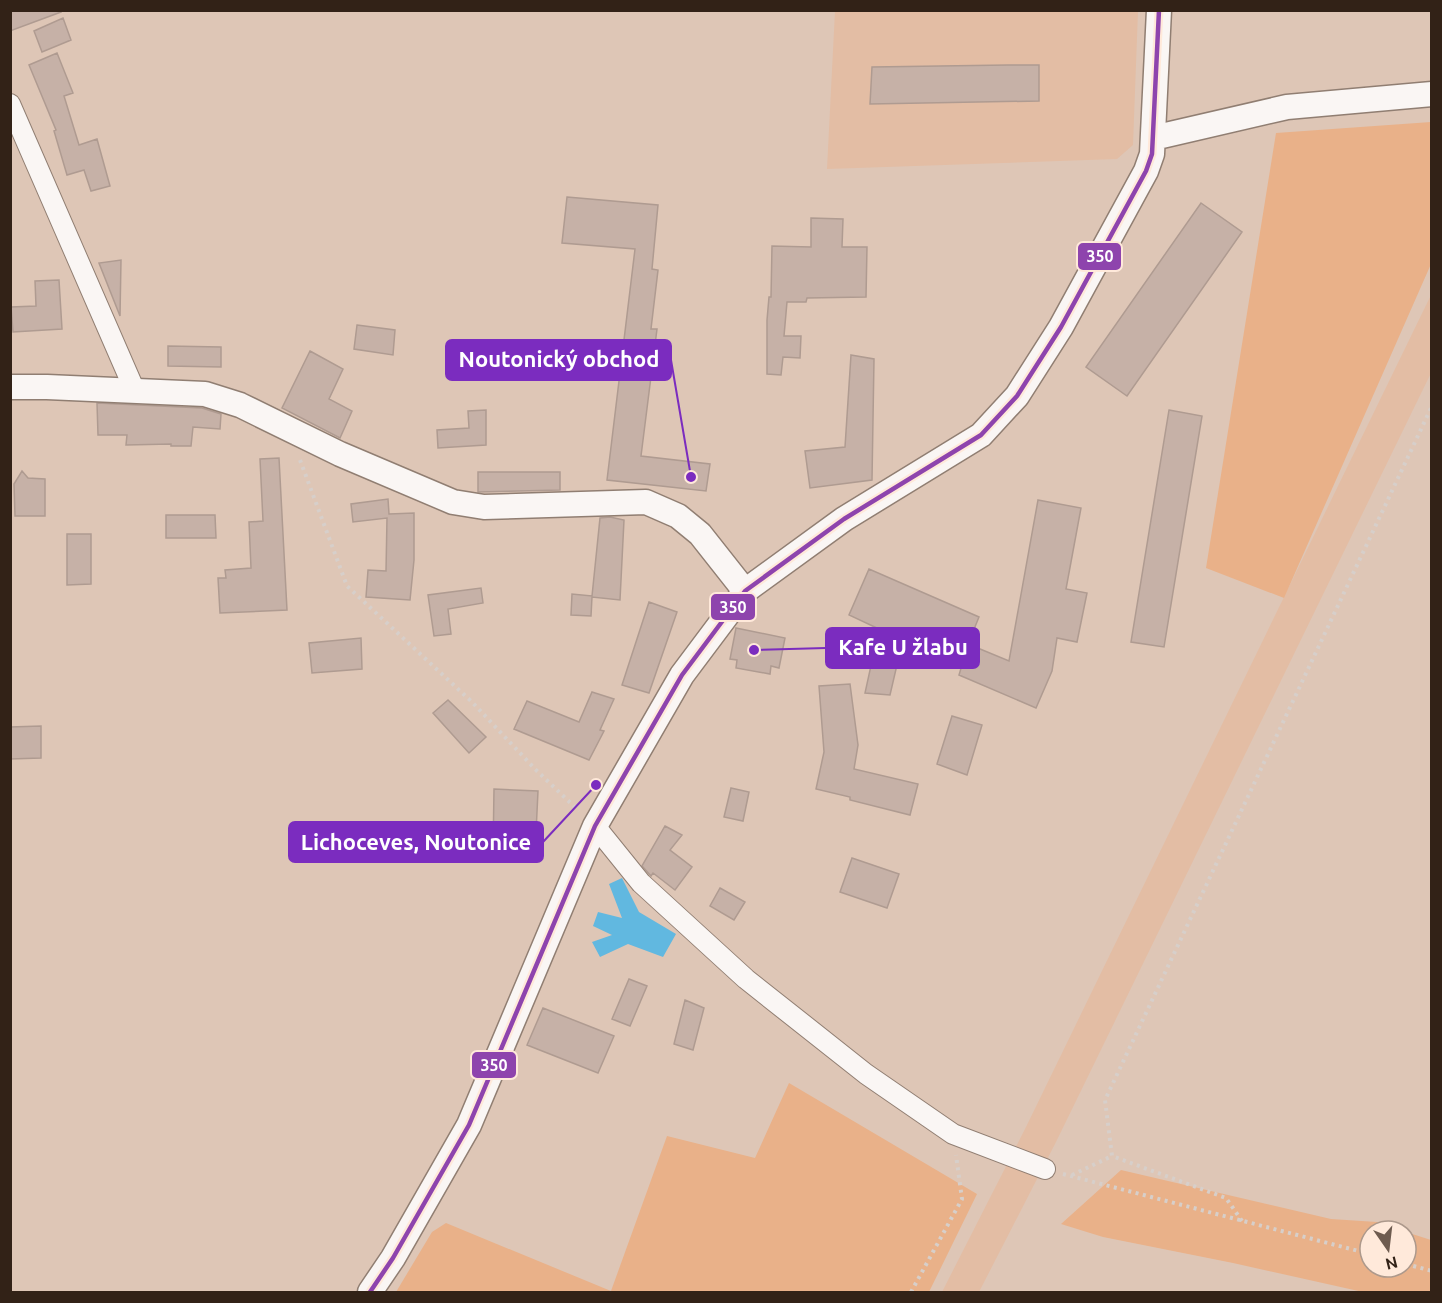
<svg xmlns="http://www.w3.org/2000/svg" width="1442" height="1303" font-family="Ubuntu,sans-serif">
	<style>
		.built { fill: #e3bda4 }
		.green { fill: #e9b189 }
		.water { fill: #61b8e0 }
		.building { fill: #c6b1a7; stroke: #af9b91; stroke-width: 1.5 }
		.lines { fill: none; stroke-linecap: round; stroke-linejoin: round }
		.minor-casing { stroke: #907e72; stroke-width: 22 }
		.tertiary-casing { stroke: #907e72; stroke-width: 27 }
		.path { stroke: #d7cfca; stroke-width: 4; stroke-dasharray: 3 4.5; stroke-linecap: butt }
		.minor { stroke: #faf6f4; stroke-width: 20 }
		.tertiary { stroke: #faf6f4; stroke-width: 24 }
		.bus-1-casing { stroke: #ffe9da; stroke-width: 9 }
		.bus-1 { stroke: #8e44ad; stroke-width: 4.5 }
		.leader { fill: none; stroke: #7b2cbf; stroke-width: 2 }
		.callout-dot { fill: #7b2cbf; stroke: #ffe9da; stroke-width: 2 }
		.callout { fill: #7b2cbf; stroke: #7b2cbf; stroke-width: 2 }
		.callout-label { font-size: 22px; text-anchor: middle; font-weight: bold; fill: #fff }
		.line-badge { stroke: #ffe9da; stroke-width: 2 }
		.badge-label { font-size: 16px; text-anchor: middle; font-weight: bold; fill: #fff }
	</style>
	<rect width="100%" height="100%" fill="#dec6b6"/>
	<!-- built -->
	<path class="built" d="M835,11H1138L1133,145L1117,159L827,169Z
		M1431,295V373L1056,1142L979,1292H942L1026,1127Z"/>
	<!-- green -->
	<path class="green" d="M1431,122V264L1284,598L1206,568L1276,133Z
		M789,1083L977,1194L929,1292H396L432,1232L446,1223L611,1291L667,1136L755,1158Z
		M1121,1170L1331,1219L1377,1222L1404,1231H1370V1267H1406V1232L1431,1240V1292L1420,1291L1363,1292L1233,1263L1103,1237L1061,1224Z"/>
	<!-- water -->
	<path class="water" d="M622,878L639,912L676,934L663,957L628,944L600,957L592,942L612,935L593,926L598,912L622,918L609,884Z"/>
	<!-- building -->
	<path class="building" d="M10,10H60L61,12L10,31Z
		M63,18L71,40L42,52L34,31Z
		M57,53L73,93L64,96L79,145L97,139L110,186L91,191L84,170L67,175L54,131L56,130L29,65Z
		M1008,65H1039V101L870,104L872,67Z
		M567,197L658,205L652,269L658,270L651,329H657L641,456L710,464L706,491L607,480L635,249L562,243Z
		M1201,203L1242,232L1127,396L1086,367Z
		M811,218L843,219L842,247H867L866,297L807,298L806,302H787L784,336H801L800,358L783,357L781,375L767,374V320L769,297H771L772,246L811,247Z
		M121,260L120,316L99,263Z
		M59,280L62,329L13,332L11,307L36,306L35,281Z
		M357,325L395,330L393,355L354,349Z
		M168,346L221,347V367L168,366Z
		M310,351L343,369L329,399L352,411L340,438L282,408Z
		M851,355L874,359L872,480L810,488L805,451L845,447Z
		M97,403L202,408L221,414L220,429L193,427L191,446H171V444L126,445L127,435H98Z
		M486,410V445L438,448L437,430L469,428L468,411Z
		M1169,410L1202,416L1164,647L1131,642Z
		M279,458L287,610L220,613L218,578H226L225,570L251,568L249,522L263,521L260,459Z
		M22,471L28,478L45,479V516H15L14,484Z
		M478,472H560V490L478,492Z
		M388,499L389,514L414,513V560L410,600L366,597L368,570L386,571L387,518L353,522L351,504Z
		M1038,500L1081,508L1066,589L1087,593L1077,642L1057,638L1052,671L1036,708L959,675L962,665L903,639L890,695L865,693L879,629L849,615L869,569L979,617L968,644L1009,661Z
		M166,515H215L216,538H166Z
		M610,517L624,520L620,600L592,597L591,616L571,615L572,594L592,596L600,518Z
		M67,534H91V584L67,585Z
		M481,588L483,603L448,609L451,634L434,636L428,595Z
		M649,602L677,612L649,693L622,685Z
		M736,628L785,638L779,668L771,666L770,674L736,668L737,660L730,659Z
		M361,638L362,669L312,673L309,643Z
		M850,684L858,745L854,769L918,784L910,815L850,800V797L816,789L824,752L819,686Z
		M592,692L614,699L600,730L604,731L589,760L514,729L527,701L579,722Z
		M448,700L486,737L469,753L433,713Z
		M952,716L982,725L967,775L937,764Z
		M41,726V758L10,759V727Z
		M731,788L749,792L743,821L724,817Z
		M494,789L538,791L535,854L493,853Z
		M665,826L682,835L670,850L692,867L675,890L653,873L651,876L642,866Z
		M852,858L899,874L887,908L840,892Z
		M720,888L745,902L734,920L710,906Z
		M629,979L647,986L630,1026L612,1019Z
		M685,1000L704,1008L693,1050L674,1044Z
		M543,1008L614,1036L598,1073L527,1045Z"/>
	<g class="lines">
		<defs>
			<path id="minor" d="M10,104L135,391
				M595,826L641,883L746,979L866,1074L953,1134L1045,1169"/>
			<path id="tertiary" d="M1153,138L1287,107L1432,94
				M10,387H47L205,394L240,405L340,454L453,502L484,507L646,502L678,516L700,534L745,591
				M370,1292L393,1258L469,1125L595,826L682,675L745,591L844,519L981,435L1017,396L1061,327L1146,171L1152,154L1159,10"/>
		</defs>
		<!-- minor casing -->
		<use href="#minor" class="minor-casing"/>
		<!-- tertiary casing -->
		<use href="#tertiary" class="tertiary-casing"/>
		<!-- path -->
		<path class="path" d="M300,460L347,586L472,702L535,769L579,811
			M1063,1174L1370,1254
			M1072,1175L1112,1156
			M1242,1221L1226,1198L1112,1156L1105,1100L1432,406
			M1406,1264L1432,1271
			M911,1292L962,1199L956,1155"/>
		<!-- minor -->
		<use href="#minor" class="minor"/>
		<!-- tertiary -->
		<use href="#tertiary" class="tertiary"/>
		<defs>
			<path id="bus-1" d="M370,1292L393,1258L469,1125L595,826L682,675L745,591L844,519L981,435L1017,396L1061,327L1146,171L1152,154L1159,10"/>
		</defs>
		<!-- bus-1 casing -->
		<use href="#bus-1" class="bus-1-casing"/>
		<!-- bus-1 -->
		<use href="#bus-1" class="bus-1"/>
	</g>
	<!-- callouts -->
	<path class="leader" d="M691 477L671 360M754 650L826 648M596 785L543 842"/>
	<g class="callout-dot">
		<circle cx="691" cy="477" r="6"/>
		<circle cx="754" cy="650" r="6"/>
		<circle cx="596" cy="785" r="6"/>
	</g>
	<g class="callout">
		<rect x="446" y="340" width="225" height="40" rx="6"/>
		<rect x="826" y="628" width="153" height="40" rx="6"/>
		<rect x="289" y="822" width="254" height="40" rx="6"/>
	</g>
	<g class="callout-label">
		<text x="559" y="367">Noutonický obchod</text>
		<text x="903" y="655">Kafe U žlabu</text>
		<text x="416" y="850">Lichoceves, Noutonice</text>
	</g>
	<g class="line-badge">
		<rect x="1077" y="242" width="45" height="29" rx="6" fill="#8e44ad"/>
		<rect x="710" y="593" width="46" height="28" rx="6" fill="#8e44ad"/>
		<rect x="471" y="1051" width="46" height="28" rx="6" fill="#8e44ad"/>
	</g>
	<g class="badge-label">
		<text x="1100" y="262">350</text>
		<text x="733" y="613">350</text>
		<text x="494" y="1071">350</text>
	</g>
	<!-- border -->
	<rect width="1442" height="1303" fill="none" stroke="#322217" stroke-width="24"/>
	<!-- north arrow -->
	<g transform="translate(1388 1249) rotate(166)"><circle r="28" fill="#ffe9da" stroke="#ad998c" stroke-width="1.5"/>
	<path d="M0-4.5L10 22L0 15L-10 22Z" fill="#6e5b4f"/>
	<text y="-9" font-size="16" font-weight="bold" text-anchor="middle" fill="#322217">N</text>
	</g>
</svg>
